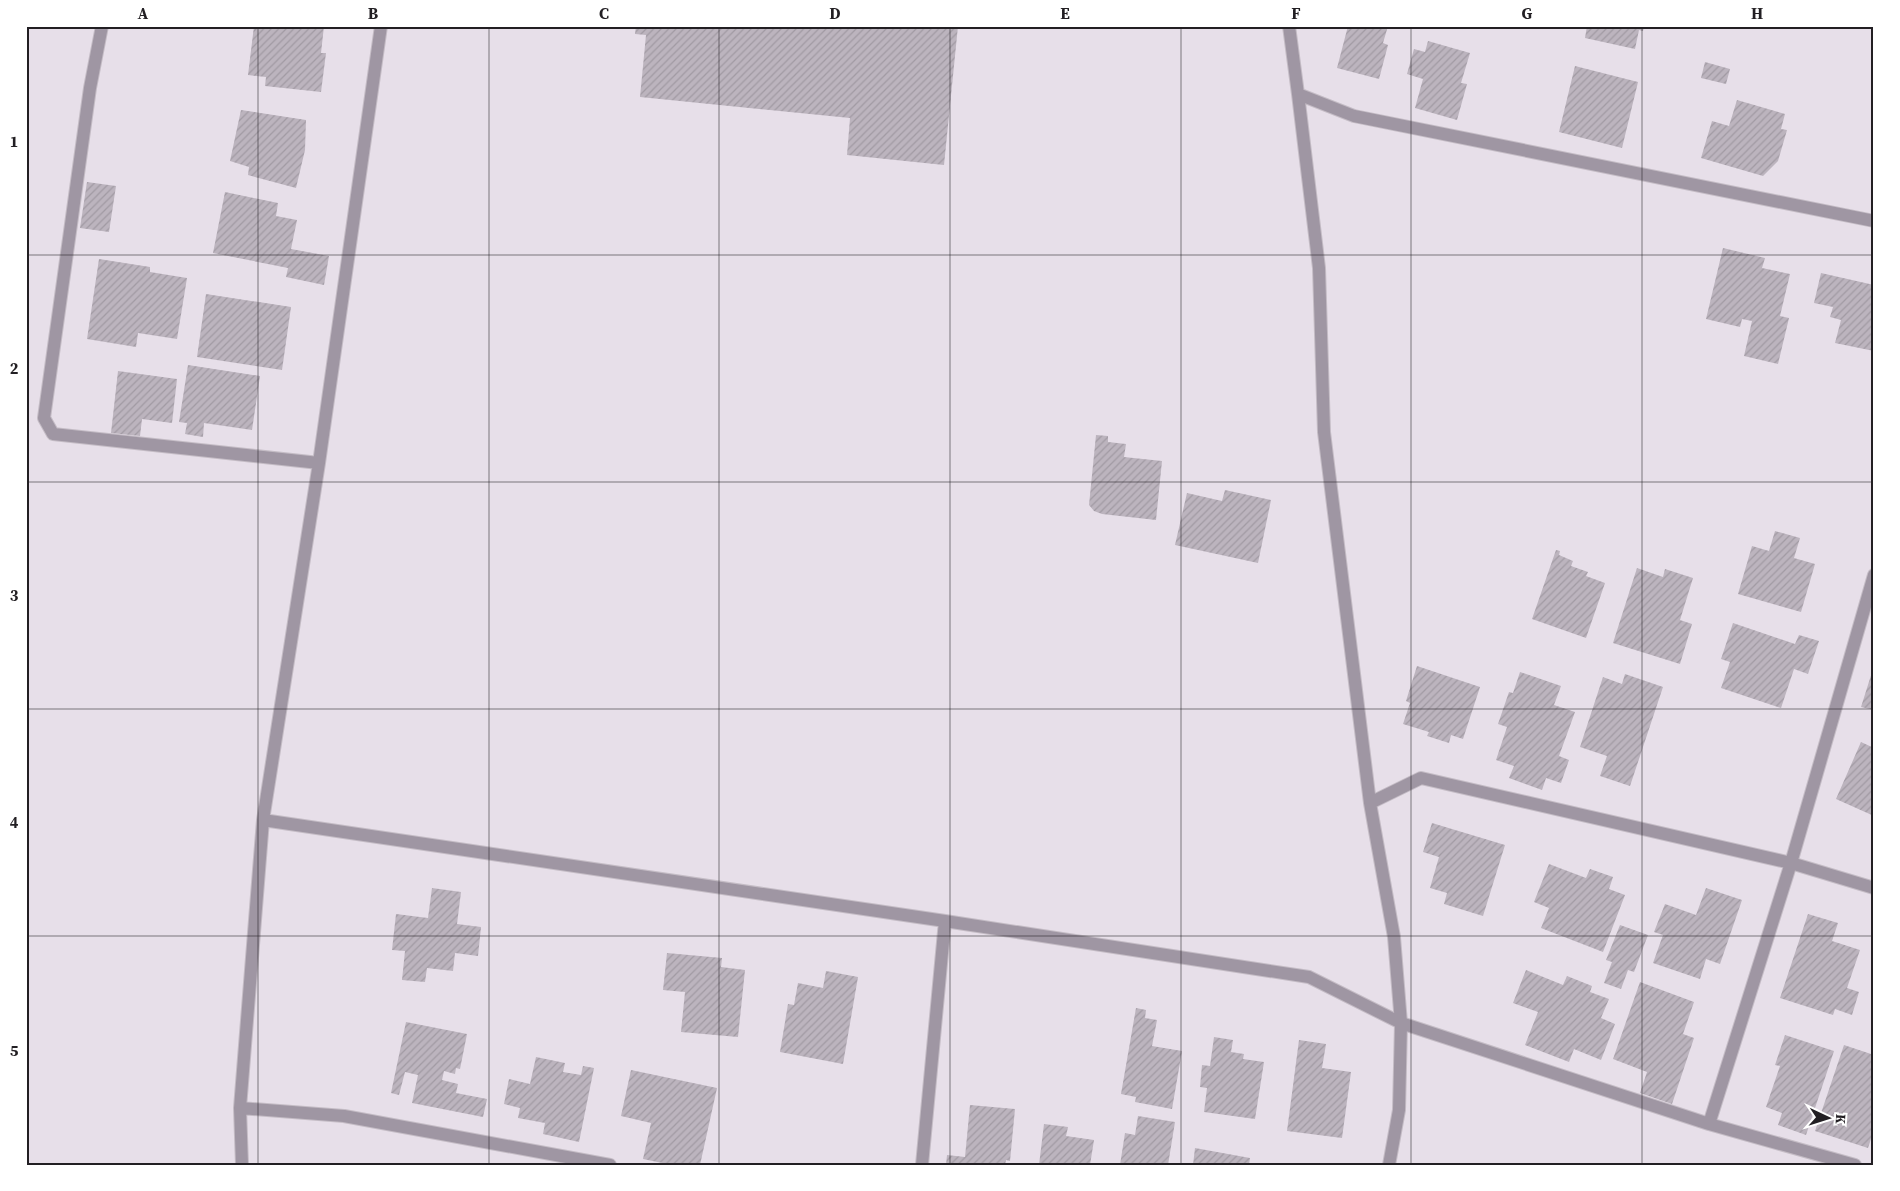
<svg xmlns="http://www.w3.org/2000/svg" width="1900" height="1191" font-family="'Source Serif 4',serif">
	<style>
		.building { fill: url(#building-hatch) }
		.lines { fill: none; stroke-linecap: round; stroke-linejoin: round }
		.minor-casing { stroke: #c4bcc5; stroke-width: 14 }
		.minor { stroke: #9f96a3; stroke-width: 12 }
		.grid { fill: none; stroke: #221f23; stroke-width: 1; stroke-opacity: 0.55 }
		.neatline { fill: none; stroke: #221f23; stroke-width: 2 }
		.grid-label { font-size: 16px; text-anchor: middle; font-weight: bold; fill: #221f23 }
	</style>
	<defs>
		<pattern id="building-hatch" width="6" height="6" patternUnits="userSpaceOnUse" patternTransform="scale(1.25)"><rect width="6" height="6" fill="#bcb4be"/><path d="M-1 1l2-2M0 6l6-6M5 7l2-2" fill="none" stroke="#a19aa3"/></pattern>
	</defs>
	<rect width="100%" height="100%" fill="#e7dfe9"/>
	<!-- building -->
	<path class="building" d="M254,26H324L321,53H326L321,92L265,86L266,77L248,75Z
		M636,26H958L944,165L847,155L850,118L640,97L646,35L635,34Z
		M1348,26H1388L1383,43L1388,45L1379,79L1337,68Z
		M1587,26H1644L1643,31L1639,30L1635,49L1585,38Z
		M1428,41L1470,53L1461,83L1467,84L1457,120L1415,108L1423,79L1407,74L1414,49L1425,52Z
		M1705,62L1730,69L1726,84L1701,78Z
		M1575,66L1638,82L1622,148L1559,132Z
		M1737,100L1785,114L1781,129L1787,130L1778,161L1763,176L1701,158L1712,121L1729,126Z
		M241,110L306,120L305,150L296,188L248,175L249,167L230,161Z
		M87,182L116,186L109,232L80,228Z
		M225,192L278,203L276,216L297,220L291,249L329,256L324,285L286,277L288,268L213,253Z
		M1723,248L1765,258L1762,268L1790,274L1780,316L1789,318L1778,364L1744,356L1752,321L1742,319L1740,327L1706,319Z
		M99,259L150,267V272L187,278L177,339L138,333L136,347L87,339Z
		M1821,273L1874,285V351L1835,343L1841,320L1830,317L1833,307L1814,303Z
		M206,294L291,307L282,370L197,357Z
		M188,365L260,376L252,430L204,423L203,437L185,434L187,423L179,422Z
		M118,371L177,379L172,423L142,419L140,436L111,433Z
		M1096,435L1108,436V442L1126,444L1124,457L1162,461L1156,520L1102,514L1094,511L1089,505Z
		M1225,490L1271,500L1258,563L1175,545L1187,493L1222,501Z
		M1775,531L1800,538L1794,558L1815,564L1801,612L1738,594L1752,546L1769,551Z
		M1556,550L1560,551L1559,555L1573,561L1571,566L1588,572L1586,576L1605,583L1586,638L1532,619Z
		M1637,568L1663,577L1665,569L1693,578L1680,620L1692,624L1680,664L1613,643Z
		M1733,623L1795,644L1799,635L1819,641L1808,674L1794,669L1781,708L1721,688L1730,662L1721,659Z
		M1417,666L1480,687L1463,739L1451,735L1449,743L1427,736L1429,732L1403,724L1410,703L1406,701Z
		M1873,669H1874V710L1861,707Z
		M1520,672L1561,686L1554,705L1575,712L1559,756L1569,760L1561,783L1546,778L1542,790L1509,778L1514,766L1496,760L1507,727L1498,724L1509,692L1513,693Z
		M1625,674L1663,687L1630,786L1600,776L1607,756L1580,747L1603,677L1622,684Z
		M1861,742L1874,748V816L1836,799Z
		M1432,823L1505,845L1483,916L1444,904L1447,893L1430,888L1439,857L1423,852Z
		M1549,864L1586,878L1590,869L1613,877L1609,889L1625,895L1603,952L1541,928L1549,908L1534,902Z
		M432,888L461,892L457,924L481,927L478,956L455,953L453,971L427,968L425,982L402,980L405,951L392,950L396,914L428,918Z
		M1706,888L1742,900L1720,964L1706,959L1700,979L1653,963L1663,935L1654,932L1665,904L1696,915Z
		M1808,914L1838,923L1832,941L1860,950L1847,988L1859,992L1852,1015L1835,1009L1833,1015L1780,998Z
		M1620,925L1648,935L1634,972L1628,970L1621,989L1604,983L1612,962L1606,960Z
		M667,953L722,958L721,967L745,970L738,1037L681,1032L685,992L663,990Z
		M1526,970L1563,985L1567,976L1592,986L1590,992L1609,999L1601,1018L1615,1024L1601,1060L1574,1049L1569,1062L1525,1045L1538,1012L1513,1003Z
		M826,971L858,977L843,1064L780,1052L788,1004L794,1005L798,983L823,988Z
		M1640,982L1694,1002L1683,1034L1694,1038L1672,1104L1640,1093L1647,1072L1613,1059Z
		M1136,1008L1146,1010L1145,1018L1157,1020L1152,1046L1182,1051L1172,1109L1135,1102L1136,1097L1121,1094Z
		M406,1022L467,1034L460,1069L456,1068L455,1074L444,1071L442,1080L458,1084L456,1093L487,1099L483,1117L412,1103L418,1075L405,1072L399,1095L391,1093Z
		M1785,1035L1834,1051L1806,1135L1778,1125L1782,1113L1766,1107L1780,1066L1775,1065Z
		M1214,1037L1233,1040L1231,1052L1244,1054L1243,1059L1264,1062L1255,1119L1204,1112L1207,1088L1200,1087L1202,1065L1210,1066Z
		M1299,1040L1326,1044L1322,1068L1351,1072L1342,1138L1287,1131Z
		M1844,1045L1874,1055V1130L1868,1148L1815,1131Z
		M536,1057L565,1063L563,1072L581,1075L583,1066L594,1068L579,1142L543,1134L545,1123L518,1118L520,1108L504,1104L509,1079L530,1084Z
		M631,1070L717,1088L700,1165H672L643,1159L651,1123L621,1116Z
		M970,1105L1015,1109L1010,1161L1006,1160L1005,1165H946L947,1155L965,1157Z
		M1138,1116L1175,1122L1168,1165H1120L1125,1133L1135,1135Z
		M1044,1124L1068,1127L1066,1136L1094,1140L1090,1165H1039Z
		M1195,1148L1250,1158L1249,1165H1193Z"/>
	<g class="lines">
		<defs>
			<path id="minor" d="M102,26L90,88L44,418L53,434L319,463
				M1289,26L1298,94L1354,116L1874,221
				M1298,94L1319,268L1324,432L1370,803L1394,937L1401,1023L1399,1110L1389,1165
				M1370,803L1421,778L1791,863L1874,888
				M263,820L945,921L1309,977L1401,1023L1709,1124L1855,1165
				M240,1108L344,1116L610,1165
				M1709,1124L1791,863L1874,575
				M242,1165L240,1108L263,820L319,463L381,26
				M922,1165L945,921"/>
		</defs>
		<!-- minor casing -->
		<use href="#minor" class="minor-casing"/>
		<!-- minor -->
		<use href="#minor" class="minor"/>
	</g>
	<!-- grid -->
	<path class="grid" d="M258,26V1165M489,26V1165M719,26V1165M950,26V1165M1181,26V1165M1411,26V1165M1642,26V1165M26,255H1874M26,482H1874M26,709H1874M26,936H1874"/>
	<!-- border -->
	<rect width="1900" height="1191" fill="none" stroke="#ffffff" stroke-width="55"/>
	<!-- north arrow -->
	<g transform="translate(1828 1118) rotate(94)" stroke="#ffffff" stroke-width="4" paint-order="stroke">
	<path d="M0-4L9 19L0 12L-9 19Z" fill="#221f23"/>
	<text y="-8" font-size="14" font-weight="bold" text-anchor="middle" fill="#221f23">K</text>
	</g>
	<rect x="28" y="28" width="1844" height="1136" class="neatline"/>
	<g class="grid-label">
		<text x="143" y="19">A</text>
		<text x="373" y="19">B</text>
		<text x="604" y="19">C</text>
		<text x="835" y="19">D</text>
		<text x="1065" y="19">E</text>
		<text x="1296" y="19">F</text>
		<text x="1527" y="19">G</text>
		<text x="1757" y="19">H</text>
		<text x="14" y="147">1</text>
		<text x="14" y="374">2</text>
		<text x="14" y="601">3</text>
		<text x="14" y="828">4</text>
		<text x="14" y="1056">5</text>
	</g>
</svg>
